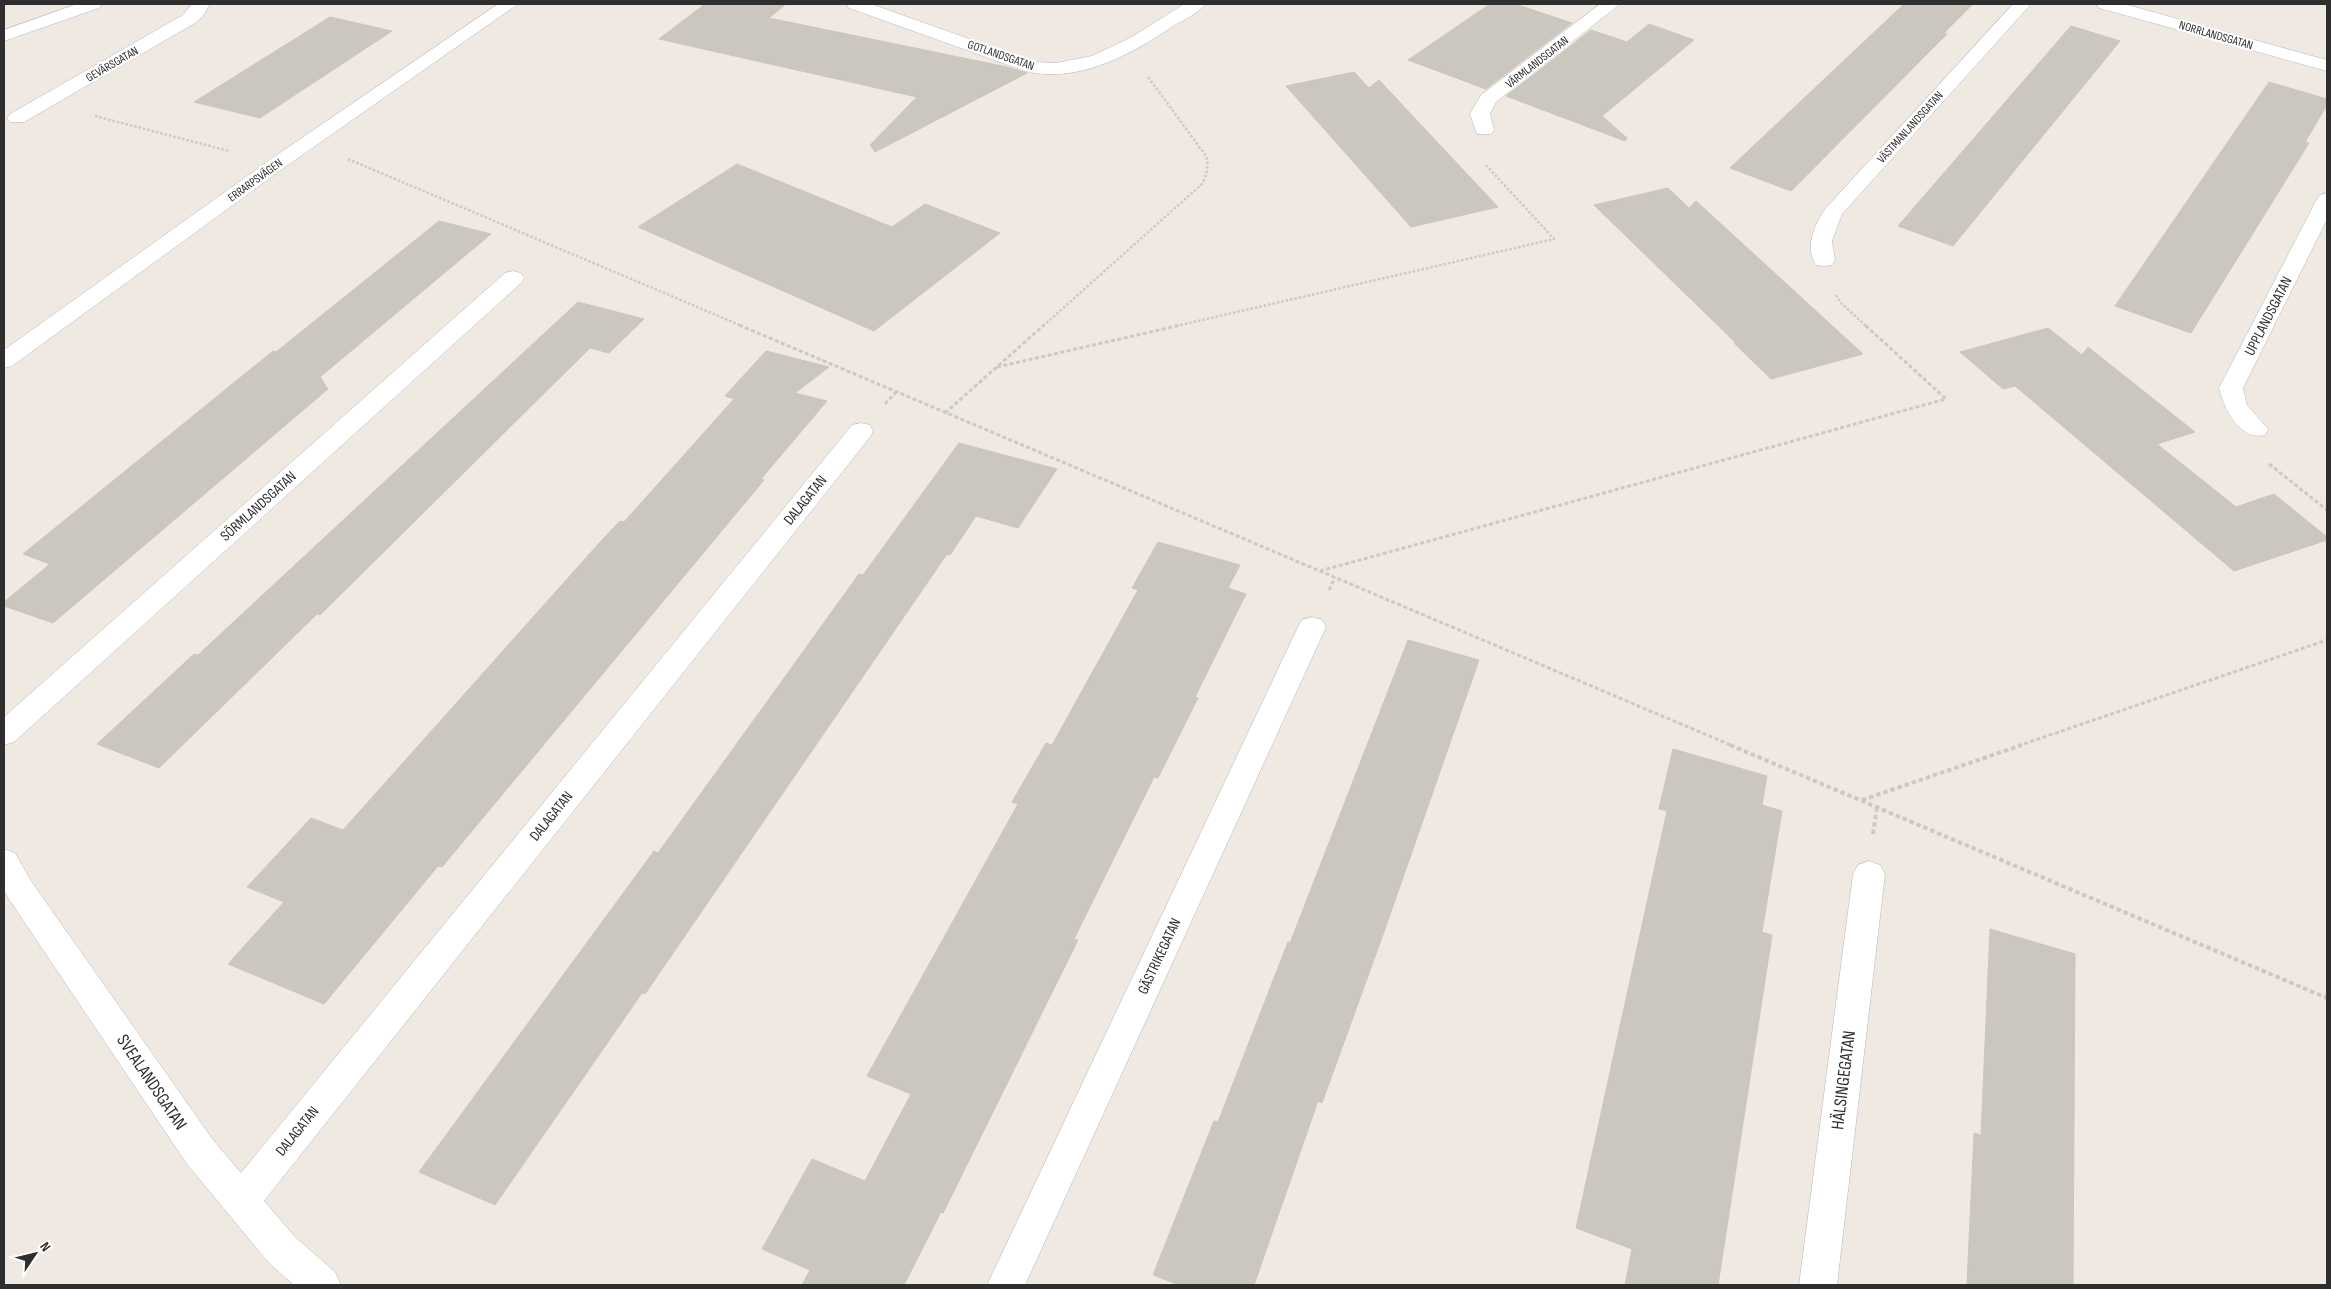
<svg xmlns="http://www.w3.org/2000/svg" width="2331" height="1289" font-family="'Sofia Sans Condensed',sans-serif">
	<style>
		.building { fill: #cbc7bf; stroke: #cbc5ba }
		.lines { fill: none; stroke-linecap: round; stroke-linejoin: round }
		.minor-casing { stroke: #b4b7c1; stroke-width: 1 }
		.path-far2 { stroke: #c9c9c9; stroke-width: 2.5; stroke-dasharray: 2.5 2; stroke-linecap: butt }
		.path-far1 { stroke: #c9c9c9; stroke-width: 3; stroke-dasharray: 4 2.5; stroke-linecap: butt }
		.path { stroke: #c9c9c9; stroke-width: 4; stroke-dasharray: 4.5 3; stroke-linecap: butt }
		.minor { fill: #fff; fill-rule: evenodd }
		.labels { text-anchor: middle; stroke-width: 4.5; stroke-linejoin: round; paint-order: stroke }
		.far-street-label { font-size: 12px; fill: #2e2e2e; stroke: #fff }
		.street-label { font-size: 15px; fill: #2e2e2e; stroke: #fff }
		.near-street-label { font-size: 18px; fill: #2e2e2e; stroke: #fff }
	</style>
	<rect width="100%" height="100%" fill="#efe9e1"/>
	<!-- building -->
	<path class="building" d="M705,4H786L769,18L1007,67L1027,73L875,152L870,145L917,97L659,39Z
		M1490,4H1515L1572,23L1486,89L1408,60Z
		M1904,4H1973L1944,33L1947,34L1791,191L1730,168Z
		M330,17L392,31L260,118L194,102Z
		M1649,24L1694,40L1602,116L1627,138L1625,141L1506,96L1591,30L1627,42Z
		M2071,26L2120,41L1953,246L1898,226Z
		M1354,72L1369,88L1379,80L1498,207L1411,227L1286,86Z
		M2269,82L2327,99V105L2305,142L2309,143L2191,333L2115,306Z
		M737,164L892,227L925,204L1000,233L874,331L638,227Z
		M1668,188L1689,208L1696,201L1863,354L1771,379L1734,343H1736L1594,205Z
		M439,221L491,234L320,377L328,389L53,623L4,606V602L50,564L23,554L273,351L276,352Z
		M578,302L644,319L609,353L590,348L320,615L317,614L159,768L97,744L194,654L198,655Z
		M2048,328L2082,355L2088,347L2195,432L2157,444L2236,507L2274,494L2327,537V540L2234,571L2015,386L2003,389L1960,352Z
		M766,351L829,367L795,393L827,401L761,479L764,480L442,867L438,866L324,1004L228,964L284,902L247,887L311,818L343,830L601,541L620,521L624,522L734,399L725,396Z
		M959,443L1057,469L1018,528L976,516L950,555L947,554L645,994L642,993L495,1205L419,1172L654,851L658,853L859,574L863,575Z
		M1158,542L1240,565L1228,588L1246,594L1195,697L1198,698L1158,778L1154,777L1074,939L1078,940L943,1213L941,1212L904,1285H802L810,1270L762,1249L812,1159L865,1181L911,1094L867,1076L1018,804L1012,802L1046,743L1052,745L1138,590L1132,588Z
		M1408,640L1479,660L1385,929L1322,1103L1318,1101L1254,1285H1179L1153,1275L1214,1121L1218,1122L1288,942L1290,943Z
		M1673,749L1767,776L1762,805L1782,811L1762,932L1772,935L1718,1285H1625L1632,1249L1576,1228L1667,811L1659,809Z
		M1990,929L2075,954L2073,1285H1967L1974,1133L1981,1135Z"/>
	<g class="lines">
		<defs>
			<path id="minor" d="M77,4H102L99,8L4,41V30Z
				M192,4H210L203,16L195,23L24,122H10L7,118L10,114L183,15Z
				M498,4H518L285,167L12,366L4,368V350L271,159Z
				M846,4H871L1034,62L1056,63L1092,56L1132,37L1184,4H1205C1198,14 1183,20 1173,26C1130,55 1079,84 1025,71L849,8Z
				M1600,4H1620L1496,102L1490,114L1494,130L1491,134H1477L1470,114L1481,95Z
				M2013,4H2031L1842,214L1832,241L1835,260L1832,265L1824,266L1816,265C1804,247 1815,223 1826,208Z
				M2096,4H2124L2327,60V71L2099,8Z
				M2327,193V219L2243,388L2247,405L2268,429L2265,435C2239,441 2224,408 2219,388L2317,199L2320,195Z
				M513,271L521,273L524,278L521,283L14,742L4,745V717L505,273Z
				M861,423L870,425L873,431L870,437L264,1201L295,1237L335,1272L341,1285H294L269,1263L187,1164L9,899L4,890V849L15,853L31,881L213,1140L241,1173L852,425Z
				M1312,617L1322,620L1326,627L1025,1285H987L1298,627L1302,620Z
				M1869,861L1880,865L1885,874L1837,1285H1799L1853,874L1858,865Z"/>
		</defs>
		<!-- minor casing -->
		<use href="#minor" class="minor-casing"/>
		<!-- path-far2 -->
		<path class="path-far2" d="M95,116L229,151
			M348,159L742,326
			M1836,295L1840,302L1866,326
			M1043,326L1202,184C1207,175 1209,166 1206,156L1148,77
			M1176,326L1554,239L1486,165"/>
		<!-- path-far1 -->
		<path class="path-far1" d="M739,325L1733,746
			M997,367L1181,325
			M885,404L896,392
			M945,413L1044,325
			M2269,464L2327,510
			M1320,571L1946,399L1865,325
			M1329,590L1335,578
			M2018,746L2327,640"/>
		<!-- path -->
		<path class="path" d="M1730,745L2327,998
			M1862,800L2022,745
			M1873,834L1877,807"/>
		<!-- minor -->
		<use href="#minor" class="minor"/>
	</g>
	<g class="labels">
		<!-- far-street labels -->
		<g class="far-street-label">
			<text transform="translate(2216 35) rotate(16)" y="4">NORRLANDSGATAN</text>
			<text transform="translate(1001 55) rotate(19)" y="4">GOTLANDSGATAN</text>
			<text transform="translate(1537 62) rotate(-38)" y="4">VÄRMLANDSGATAN</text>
			<text transform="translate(112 64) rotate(-30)" y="4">GEVÄRSGATAN</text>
			<text transform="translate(1910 127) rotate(-48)" y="4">VÄSTMANLANDSGATAN</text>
			<text transform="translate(255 180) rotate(-36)" y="4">ERRARPSVÄGEN</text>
		</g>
		<!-- street labels -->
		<g class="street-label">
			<text transform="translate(2268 316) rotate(-63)" y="5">UPPLANDSGATAN</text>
			<text transform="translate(805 500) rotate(-51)" y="5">DALAGATAN</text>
			<text transform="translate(258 506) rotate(-42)" y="5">SÖRMLANDSGATAN</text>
			<text transform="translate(551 816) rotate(-51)" y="5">DALAGATAN</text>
			<text transform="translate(1159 956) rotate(-65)" y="5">GÄSTRIKEGATAN</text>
			<text transform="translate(297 1131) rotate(-51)" y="5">DALAGATAN</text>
		</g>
		<!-- near-street labels -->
		<g class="near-street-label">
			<text transform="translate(1843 1080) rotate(-83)" y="6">HÄLSINGEGATAN</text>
			<text transform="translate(152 1082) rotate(56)" y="6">SVEALANDSGATAN</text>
		</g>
	</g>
	<!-- border -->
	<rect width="2331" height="1289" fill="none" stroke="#2e2e2e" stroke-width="10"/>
	<!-- north arrow -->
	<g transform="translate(35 1254) rotate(55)" stroke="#ffffff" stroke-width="4" paint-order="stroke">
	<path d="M0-4L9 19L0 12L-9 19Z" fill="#2e2e2e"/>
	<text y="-8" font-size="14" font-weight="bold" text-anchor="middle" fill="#2e2e2e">N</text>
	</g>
</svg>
